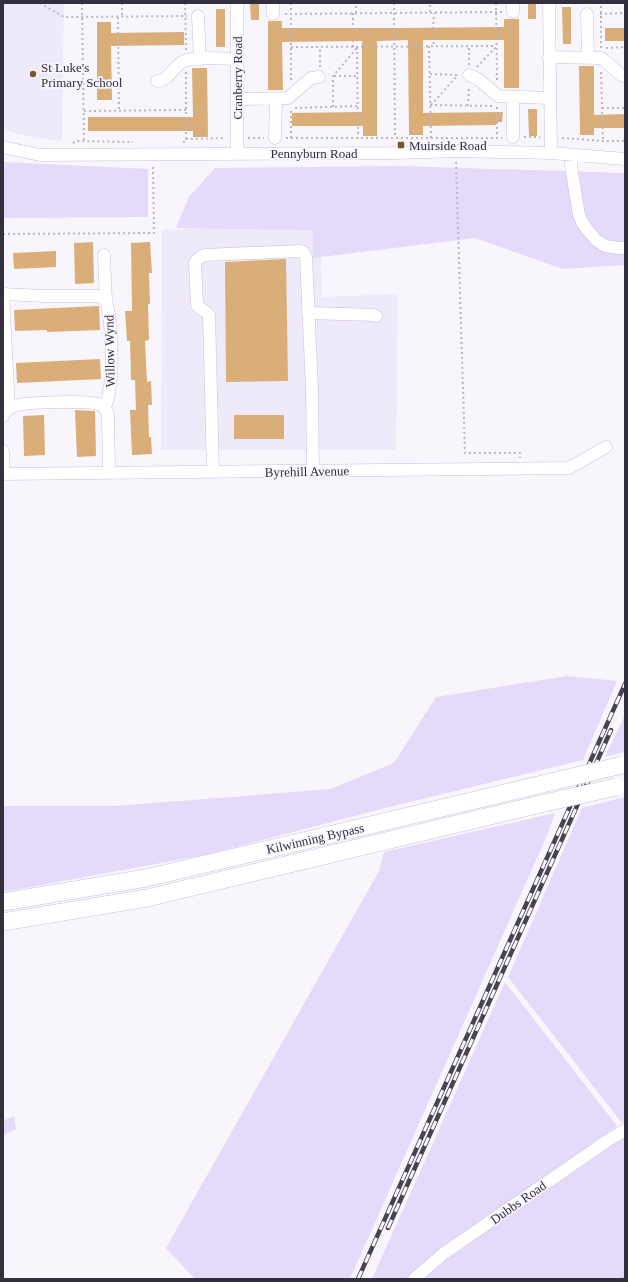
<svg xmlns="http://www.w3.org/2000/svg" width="628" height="1282" font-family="Georgia,serif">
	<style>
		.built { fill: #efeafa }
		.green { fill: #e4dafa }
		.building { fill: #d9ae78 }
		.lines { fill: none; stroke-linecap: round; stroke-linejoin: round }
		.minor-casing { stroke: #c9bedf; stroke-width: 13 }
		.highway-casing { stroke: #c9bedf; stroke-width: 18 }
		.path { stroke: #bab8c0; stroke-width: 2; stroke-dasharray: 2 3; stroke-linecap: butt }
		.minor { stroke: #fff; stroke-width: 12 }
		.highway { stroke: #fff; stroke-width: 17 }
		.rail-casing { stroke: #47434f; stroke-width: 4.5 }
		.rail { stroke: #f8f6fc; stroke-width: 3; stroke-dasharray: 9; stroke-linecap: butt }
		.highway-bridge-casing { stroke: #c9bedf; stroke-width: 18; stroke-linecap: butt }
		.highway-bridge { stroke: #fff; stroke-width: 17 }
		.poi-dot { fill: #78582e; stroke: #f8f6fc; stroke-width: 1.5 }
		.labels { text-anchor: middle; stroke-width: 3.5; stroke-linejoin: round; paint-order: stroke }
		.poi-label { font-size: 13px; fill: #332f3c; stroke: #f8f6fc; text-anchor: start }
		.street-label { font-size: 13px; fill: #332f3c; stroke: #f8f6fc }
	</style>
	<rect width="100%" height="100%" fill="#f8f6fc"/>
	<!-- built -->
	<path class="built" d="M3,3H64L62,141L35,138L3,130Z
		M317,224L321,257L322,297L398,294L396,450H161L162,230Z"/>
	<!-- green -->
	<path class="green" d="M3,162L148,169V217L3,218Z
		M401,166L625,173V265L563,269L475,238L313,258V230L176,228L189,197L215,168Z
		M567,676L617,681L583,760L393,806L205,855L3,892V806H115L331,789L394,763L436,697Z
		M625,715V752L605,757Z
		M625,797V1121L622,1123L508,977L582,808Z
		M555,813L548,833L350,1279H195L166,1248L379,871L384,852Z
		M505,982L617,1126L423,1264L406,1279H372Z
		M14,1116L16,1129L3,1135V1121Z
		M625,1135V1279H421L437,1265L604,1147Z"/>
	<!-- building -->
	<path class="building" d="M250,3H259V20H251Z
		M528,3H536V19H528Z
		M562,7H571V44H563Z
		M216,9H225V47H216Z
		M504,19H519V88H504V40H423V113L503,112L502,122H496V125L423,126V135H409L408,40L377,41V136H363V126H292V113L362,112V41L282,42L283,90H268V21H282V28H397L504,27Z
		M97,22H111V33L184,32V45L111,46L112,100H97Z
		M605,28H625V41H605Z
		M579,66H594V115L625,114V128H594V135H580Z
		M192,68H207L208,137H193V131H88V117H193Z
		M528,109H537V136H529Z
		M93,242L94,283L75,284L74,243Z
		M150,242L152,273H149L150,304H148L149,340L145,341L147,382L151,381L152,405H148L149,437H151L152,454L132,455L130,410H136L135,380H131L130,341H127L125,311H132L131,243Z
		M56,251V267L14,269L13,253Z
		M286,259L288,381L226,382L225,262Z
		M99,306L100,330L47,332V330L15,331L14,310Z
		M100,359L101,379L17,383L16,363Z
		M75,410L95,411L96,456L77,457Z
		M44,415L45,455L24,456L23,416Z
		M234,415H284V439H234Z"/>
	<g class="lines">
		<defs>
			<path id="minor" d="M237,3V153
				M273,3V14
				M513,3V12
				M549,3L551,153
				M587,14L588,58
				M198,16L200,59
				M549,57L601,58L604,60L621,75L625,77
				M469,75L478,79L498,96L549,98
				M157,81C169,81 174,65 184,61C196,56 222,59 237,59
				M513,97V137
				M237,99L288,98L311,78L319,77
				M275,138L276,99
				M3,147L40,155L395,153L456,151L551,153L625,159
				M571,155V166L579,215L583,224L596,240L605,246L619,248H625
				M104,255L106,301
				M3,294L44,296H97C101,297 104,298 106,303C109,309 109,317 110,324C112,351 114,382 105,408
				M3,294L9,409
				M308,313L374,315L376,316
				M3,416C5,412 9,408 14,406C25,402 92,400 101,405C105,407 106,411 108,415L109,473
				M3,451L4,474
				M213,472L209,315C206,310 200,310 197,305L195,263C197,259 199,257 204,255L300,251L303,252L306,257L312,389L313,471
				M3,474L569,468L606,447
				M414,1279L443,1254L607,1141L625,1130"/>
			<path id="highway" d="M3,902L146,878L337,833L555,781
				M3,922L147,898L545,803"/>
		</defs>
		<!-- minor casing -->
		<use href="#minor" class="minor-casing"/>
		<!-- highway casing -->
		<use href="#highway" class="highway-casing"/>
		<!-- path -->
		<path class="path" d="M40,3L64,17L187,16
			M82,3L84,142
			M122,3V17
			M185,3L186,50
			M291,3V80
			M394,3L395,138
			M496,3L497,80
			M430,12V3
			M353,13V30
			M356,13V3
			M285,14L502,12
			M600,14L625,13
			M118,17L119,110
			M433,29L434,13
			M433,37L434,46
			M429,46L431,138
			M291,47L496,46
			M353,47V37
			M357,47L358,138
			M601,48V3
			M606,48L625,47
			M469,65V46
			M320,67V47
			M477,67L496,47
			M601,72L603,141
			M430,74L458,75
			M334,76H357
			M430,105L493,106
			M431,105L458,75
			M468,106L469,87
			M333,107V76L357,48
			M497,107V138
			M295,108L358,106
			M602,108H625
			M84,111L186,110
			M524,137H540
			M248,138H264
			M286,138H502
			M291,138V108
			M562,138L603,141H625
			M186,139V72
			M183,142L186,141V139L226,138
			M73,143L76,141L133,142
			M456,162L465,453H520V458
			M3,234L154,233L153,165
			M622,1279L625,1276"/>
		<!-- minor -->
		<use href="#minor" class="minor"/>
		<!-- highway -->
		<use href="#highway" class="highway"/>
		<defs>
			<path id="rail" d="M388,1228L611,730
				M358,1279L625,684"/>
		</defs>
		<!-- rail casing -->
		<use href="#rail" class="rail-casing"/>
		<!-- rail -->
		<use href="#rail" class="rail"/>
		<defs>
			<path id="highway-bridge" d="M555,781L622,765
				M545,803L616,787"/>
		</defs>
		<!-- highway-bridge casing -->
		<use href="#highway-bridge" class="highway-bridge-casing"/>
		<!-- highway-bridge -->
		<use href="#highway-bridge" class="highway-bridge"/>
	</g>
	<!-- markers -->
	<g class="poi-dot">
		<circle cx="33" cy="74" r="4"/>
		<rect x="397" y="141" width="8" height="8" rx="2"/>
	</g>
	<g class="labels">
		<!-- poi labels -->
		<g class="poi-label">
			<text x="41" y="72">St Luke's<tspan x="41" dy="15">Primary School</tspan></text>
			<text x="409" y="150">Muirside Road</text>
		</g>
		<!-- street labels -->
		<g class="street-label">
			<text transform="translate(237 78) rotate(-90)" y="5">Cranberry Road</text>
			<text x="314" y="158">Pennyburn Road</text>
			<text transform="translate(109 351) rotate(-91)" y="5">Willow Wynd</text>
			<text transform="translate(307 471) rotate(-1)" y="5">Byrehill Avenue</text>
			<text transform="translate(315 838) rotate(-13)" y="5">Kilwinning Bypass</text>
			<text transform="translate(518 1202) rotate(-35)" y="5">Dubbs Road</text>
		</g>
	</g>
	<!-- border -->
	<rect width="628" height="1282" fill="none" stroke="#332f3c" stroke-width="8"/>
</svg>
